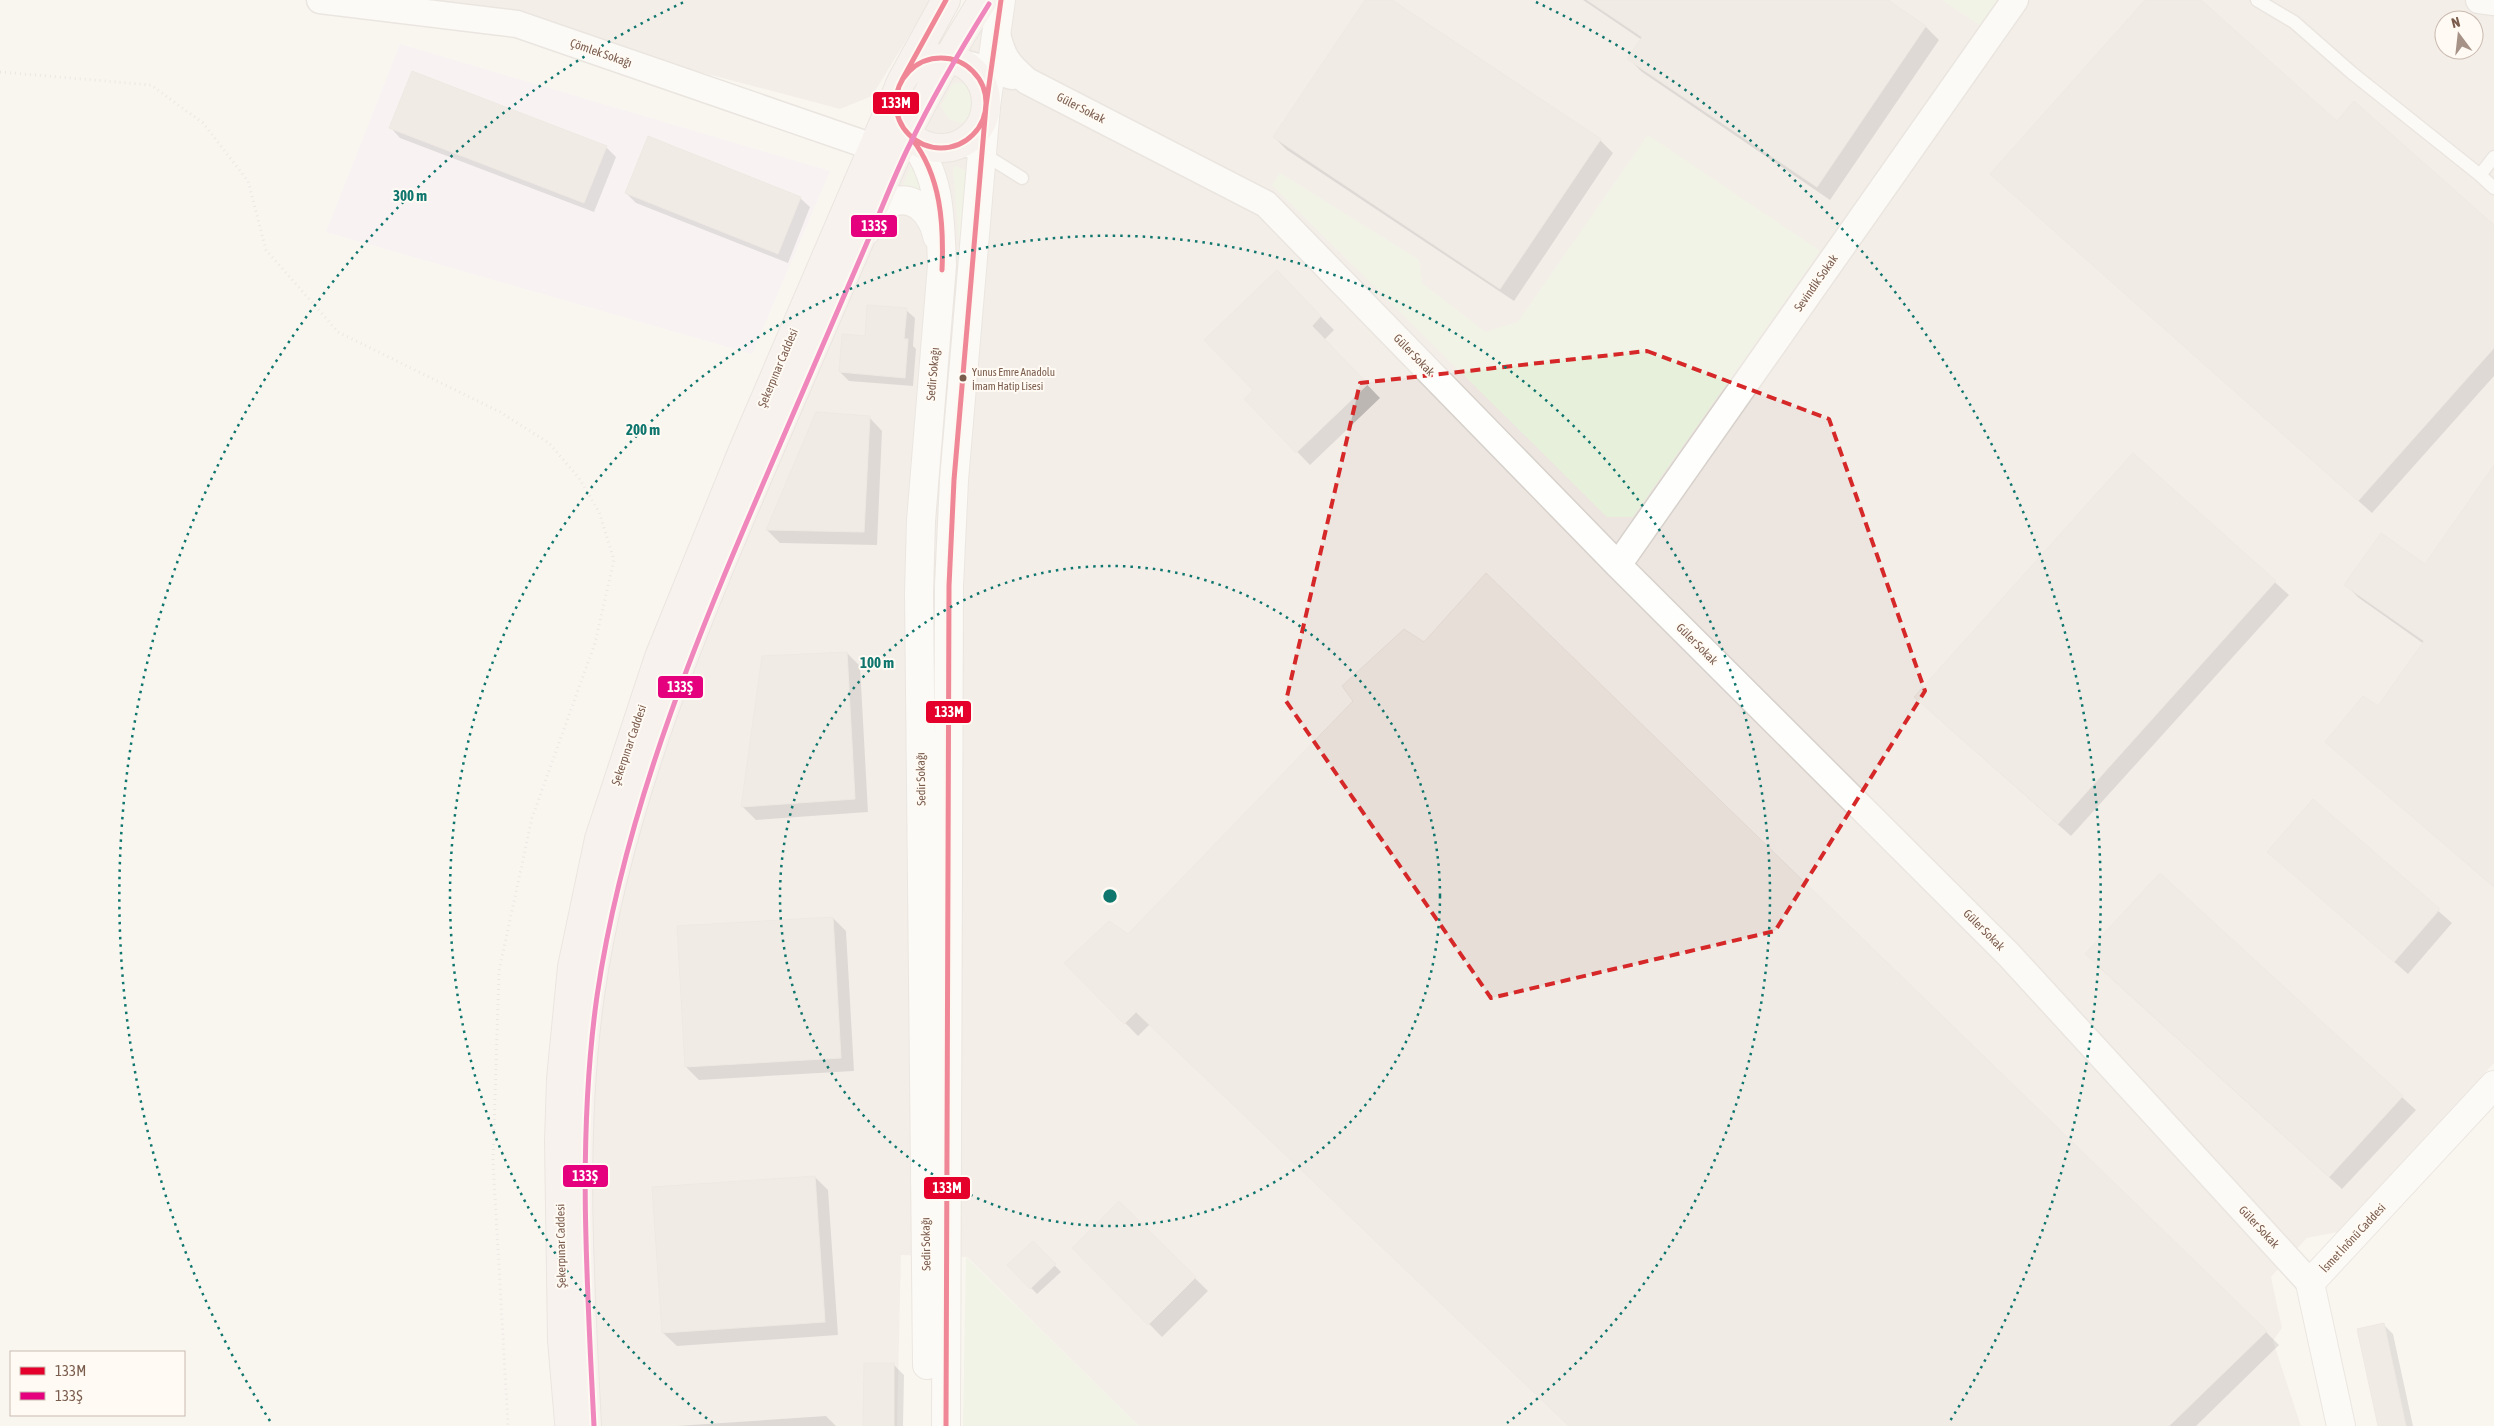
<svg xmlns="http://www.w3.org/2000/svg" width="2494" height="1426" font-family="'Asap Condensed',sans-serif">
	<style>
		.industrial { fill: #ede5e0; fill-rule: evenodd }
		.education { fill: #f6eef6 }
		.green { fill: #e7f0db }
		.shadow { fill: #0003 }
		.building { fill: #e6ded7; stroke: #e2d8d2 }
		.lines { fill: none; stroke-linecap: round; stroke-linejoin: round }
		.lane-casing { stroke: #d7d1cb; stroke-width: 15 }
		.street-casing { stroke: #d7d1cb; stroke-width: 29 }
		.secondary-casing { stroke: #d9d2cb; stroke-width: 30 }
		.primary-casing { stroke: #dad1cc; stroke-width: 30 }
		.path { stroke: #dcd5d0; stroke-width: 3; stroke-dasharray: 1 4; stroke-linecap: butt }
		.lane { stroke: #fefefd; stroke-width: 12 }
		.street { stroke: #fefefd; stroke-width: 26 }
		.secondary { stroke: #fefefd; stroke-width: 28 }
		.primary { stroke: #f3eee8; stroke-width: 28 }
		.bus-1-casing { stroke: #fffaf3; stroke-width: 9 }
		.bus-2-casing { stroke: #fffaf3; stroke-width: 9 }
		.bus-1 { stroke: #e4002b; stroke-width: 5 }
		.bus-2 { stroke: #e5007d; stroke-width: 5 }
		.marked { fill: none; stroke: #d62828; stroke-width: 4; stroke-dasharray: 10 6; stroke-linejoin: round }
		.ring { fill: none; stroke: #0f766e; stroke-width: 2.5; stroke-dasharray: 2.5 5 }
		.bus-dot { fill: #7a5c4d; stroke: #fffaf3; stroke-width: 2 }
		.labels { text-anchor: middle; stroke-width: 4; stroke-linejoin: round; paint-order: stroke }
		.bus-label { font-size: 11px; fill: #7a5c4d; stroke: #fffaf3; text-anchor: start }
		.street-label { font-size: 12px; fill: #7a5c4d; stroke: #fffaf3 }
		.centre { fill: #0f766e; stroke: #fffaf3; stroke-width: 2.5 }
		.ring-label { font-size: 15px; text-anchor: middle; font-weight: bold; fill: #0f766e; stroke: #fffaf3; stroke-width: 4; stroke-linejoin: round; paint-order: stroke }
		.line-badge { stroke: #fffaf3; stroke-width: 2 }
		.badge-label { font-size: 14px; text-anchor: middle; font-weight: bold; fill: #fff }
	</style>
	<rect width="100%" height="100%" fill="#f9f5f0"/>
	<!-- industrial -->
	<path class="industrial" d="M428,0H931L872,96L840,109Z
		M968,0H2494V1063L2338,1232L2307,1238L2271,1277L2282,1328L2273,1341L2301,1426H1139L967,1257L901,1255L897,1426H583L571,1338L619,811ZM2444,20H2474V50H2444Z"/>
	<!-- education -->
	<path class="education" d="M400,44L830,171L752,354L326,232Z"/>
	<!-- green -->
	<path class="green" d="M1942,0H2002L1983,27Z
		M959,83L972,86L976,90L973,119C964,124 957,124 948,118L941,106L953,84Z
		M1648,135L1820,251L1633,517H1607L1272,185L1280,173L1419,260L1422,283L1485,332L1518,322Z
		M914,159L924,187L921,191L902,188Z
		M956,166L974,175L961,259L953,168Z
		M966,1257L1139,1426H963Z"/>
	<!-- shadow -->
	<path class="shadow" d="M1366,0H1390L1600,140L1613,153L1514,301L1287,150L1274,137Z
		M1583,0H1886L1926,27L1939,40L1830,200L1642,72L1629,59L1642,40Z
		M2146,0H2199L2337,122L2494,227V376L2372,513L1991,174Z
		M391,128L606,147L616,157L594,212L400,138Z
		M626,193L800,198L810,207L788,263L636,203Z
		M1277,272L1334,330L1324,340L1380,398L1310,465L1246,399L1255,390Z
		M906,310L915,318L913,346L916,349L913,386L849,381L840,372L866,337Z
		M869,417L882,431L877,545L780,543L767,530Z
		M2133,455L2289,595L2071,836L1929,710Z
		M2346,585L2494,614V887L2327,742L2378,708L2424,644L2359,598Z
		M847,653L860,666L868,812L756,820L742,806Z
		M1355,701L2266,1332L2279,1345L2196,1426H1570L1150,1024L1138,1036L1066,963L1128,936Z
		M2313,801L2452,923L2408,974L2269,852Z
		M2160,875L2416,1110L2342,1189L2100,968Z
		M833,918L846,931L854,1071L699,1080L686,1067Z
		M815,1177L828,1190L838,1335L677,1346L663,1333Z
		M1119,1203L1208,1291L1162,1337L1074,1248Z
		M1033,1243L1061,1272L1037,1294L1009,1265Z
		M2383,1324L2393,1334L2413,1426H2379Z
		M894,1365L904,1375L903,1426H864Z
		M826,1416L836,1426H676Z"/>
	<!-- building -->
	<path class="building" d="M1365,0H1392L1601,139L1500,289L1273,137Z
		M1587,0H1888L1926,26L1817,187L1627,59L1642,37Z
		M2145,0H2201L2337,121L2354,101L2494,225V348L2358,501L1990,174Z
		M412,71L607,146L584,203L389,128Z
		M648,136L801,197L778,254L625,193Z
		M1277,270L1321,316L1312,326L1368,384L1296,453L1244,399L1253,390L1204,340Z
		M867,305L907,308L904,339H908L905,378L839,372L842,334L865,336Z
		M816,412L870,416L864,532L766,530Z
		M2133,453L2276,581L2058,824L1914,697Z
		M2494,465V887L2325,742L2363,696L2378,706L2424,641L2344,585L2381,533L2425,564Z
		M1486,573L2267,1331L2169,1426H1569L1136,1012L1124,1024L1064,963L1109,921L1128,934L1353,701L1342,686L1404,629L1424,642Z
		M847,652L855,799L741,807L762,656Z
		M2313,799L2440,909L2394,962L2267,852Z
		M2160,873L2403,1096L2329,1177L2085,954Z
		M833,917L841,1058L685,1067L677,926Z
		M815,1176L825,1322L662,1333L652,1187Z
		M1119,1201L1196,1277L1148,1325L1072,1248Z
		M1033,1241L1056,1264L1030,1289L1007,1265Z
		M2384,1323L2406,1426H2378L2357,1329Z
		M864,1363H894V1426H863Z"/>
	<g class="lines">
		<defs>
			<path id="lane" d="M2257,0L2294,22L2352,73L2480,175
				M944,148L982,153L1022,178
				M2494,157L2480,175L2494,188"/>
			<path id="street" d="M320,0L517,24L873,147
				M2479,0L2494,2
				M996,30C1002,56 1006,63 1027,81L1266,204L1618,565L2009,955L2310,1283
				M955,61L1012,76
				M1618,565L2015,0"/>
			<path id="secondary" d="M912,139C941,178 940,217 942,265L921,521L919,593L927,1365
				M866,231C869,226 873,219 877,214C901,186 931,205 937,236
				M946,1426L949,586L954,480L986,106L1001,0
				M2341,1426L2310,1283L2494,1085"/>
			<path id="primary" d="M896 103a45 45 0 1 1 90 0a45 45 0 1 1-90 0Z
				M569,1422L562,1340L559,1141L561,1079L572,967L599,839L659,657L743,450L902,80L946,0
				M587,1426C580,1283 570,1137 590,995C620,789 706,598 787,409C813,348 839,288 865,228C879,196 892,162 908,131C931,86 956,43 983,0"/>
		</defs>
		<!-- lane casing -->
		<use href="#lane" class="lane-casing"/>
		<!-- street casing -->
		<use href="#street" class="street-casing"/>
		<!-- secondary casing -->
		<use href="#secondary" class="secondary-casing"/>
		<!-- primary casing -->
		<use href="#primary" class="primary-casing"/>
		<!-- path -->
		<path class="path" d="M0,72L151,85L203,123L248,181L266,250L338,332L500,412L549,443L579,478L599,512L614,560L595,643L532,818L499,971L493,1161L508,1426"/>
		<!-- lane -->
		<use href="#lane" class="lane"/>
		<!-- street -->
		<use href="#street" class="street"/>
		<!-- secondary -->
		<use href="#secondary" class="secondary"/>
		<!-- primary -->
		<use href="#primary" class="primary"/>
		<defs>
			<path id="bus-1" d="M896 103a45 45 0 1 1 90 0a45 45 0 1 1-90 0Z
				M902,80L946,0
				M912,139C941,176 944,224 942,270
				M946,1426L949,586L954,480L986,106L1001,0"/>
			<path id="bus-2" d="M594,1426C587,1283 577,1138 597,996C627,791 713,600 794,412C819,354 844,296 869,238C883,206 895,173 911,142C934,94 961,49 989,4"/>
		</defs>
		<!-- bus-1 casing -->
		<use href="#bus-1" class="bus-1-casing"/>
		<!-- bus-2 casing -->
		<use href="#bus-2" class="bus-2-casing"/>
		<!-- bus-1 -->
		<use href="#bus-1" class="bus-1"/>
		<!-- bus-2 -->
		<use href="#bus-2" class="bus-2"/>
	</g>
	<!-- marked area -->
	<path d="M0 0H2494V1426H0ZM1647,351L1829,419L1925,691L1775,931L1491,998L1286,701L1360,383Z" fill="#f9f5f0" fill-opacity=".55" fill-rule="evenodd"/>
	<path class="marked" d="M1647,351L1829,419L1925,691L1775,931L1491,998L1286,701L1360,383Z"/>
	<!-- distance rings -->
	<g class="ring">
		<circle cx="1110" cy="896" r="330"/>
		<path d="M713 1423A660 660 0 1 1 1507 1423"/>
		<path d="M270 1421A990 990 0 0 1 684 2M1536 2A990 990 0 0 1 1950 1421"/>
	</g>
	<!-- markers -->
	<circle class="bus-dot" cx="963" cy="378" r="4.5"/>
	<g class="labels">
		<!-- bus labels -->
		<g class="bus-label">
			<text x="972" y="376">Yunus Emre Anadolu<tspan x="972" dy="14">İmam Hatip Lisesi</tspan></text>
		</g>
		<!-- street labels -->
		<g class="street-label">
			<text transform="translate(601 53) rotate(19)" y="4">Çömlek Sokağı</text>
			<text transform="translate(1081 108) rotate(27)" y="4">Güler Sokak</text>
			<text transform="translate(1816 283) rotate(-55)" y="4">Sevindik Sokak</text>
			<text transform="translate(1414 355) rotate(46)" y="4">Güler Sokak</text>
			<text transform="translate(778 368) rotate(-67)" y="4">Şekerpınar Caddesi</text>
			<text transform="translate(933 374) rotate(-85)" y="4">Sedir Sokağı</text>
			<text transform="translate(1697 644) rotate(45)" y="4">Güler Sokak</text>
			<text transform="translate(629 745) rotate(-71)" y="4">Şekerpınar Caddesi</text>
			<text transform="translate(921 779) rotate(-91)" y="4">Sedir Sokağı</text>
			<text transform="translate(1984 930) rotate(45)" y="4">Güler Sokak</text>
			<text transform="translate(2259 1227) rotate(47)" y="4">Güler Sokak</text>
			<text transform="translate(2353 1238) rotate(-47)" y="4">İsmet İnönü Caddesi</text>
			<text transform="translate(926 1244) rotate(-91)" y="4">Sedir Sokağı</text>
			<text transform="translate(561 1246) rotate(-91)" y="4">Şekerpınar Caddesi</text>
		</g>
	</g>
	<circle cx="1110" cy="896" r="8" class="centre"/>
	<g class="ring-label">
		<text x="410" y="201">300 m</text>
		<text x="643" y="435">200 m</text>
		<text x="877" y="668">100 m</text>
	</g>
	<g class="line-badge">
		<rect x="872" y="91" width="48" height="24" rx="5" fill="#e4002b"/>
		<rect x="850" y="214" width="48" height="24" rx="5" fill="#e5007d"/>
		<rect x="657" y="675" width="47" height="24" rx="5" fill="#e5007d"/>
		<rect x="925" y="700" width="47" height="24" rx="5" fill="#e4002b"/>
		<rect x="562" y="1164" width="47" height="24" rx="5" fill="#e5007d"/>
		<rect x="923" y="1176" width="48" height="24" rx="5" fill="#e4002b"/>
	</g>
	<g class="badge-label">
		<text x="896" y="108">133M</text>
		<text x="874" y="231">133Ş</text>
		<text x="680" y="692">133Ş</text>
		<text x="949" y="717">133M</text>
		<text x="585" y="1181">133Ş</text>
		<text x="947" y="1193">133M</text>
	</g>
	<!-- legend -->
	<rect x="10" y="1351" width="175" height="65" fill="#fffaf3" stroke="#cabbb1"/>
	<rect x="20" y="1367" width="25" height="8" fill="#e4002b" stroke="#cabbb1"/>
	<text x="55" y="1376" font-size="15" fill="#7a5c4d">133M</text>
	<rect x="20" y="1392" width="25" height="8" fill="#e5007d" stroke="#cabbb1"/>
	<text x="55" y="1401" font-size="15" fill="#7a5c4d">133Ş</text>
	<!-- north arrow -->
	<g transform="translate(2459 35) rotate(345)"><circle r="24" fill="#fffaf3" stroke="#cabbb1"/>
	<path d="M0-4L9 19L0 12L-9 19Z" fill="#a69286"/>
	<text y="-8" font-size="14" font-weight="bold" text-anchor="middle" fill="#7a5c4d">N</text>
	</g>
</svg>
